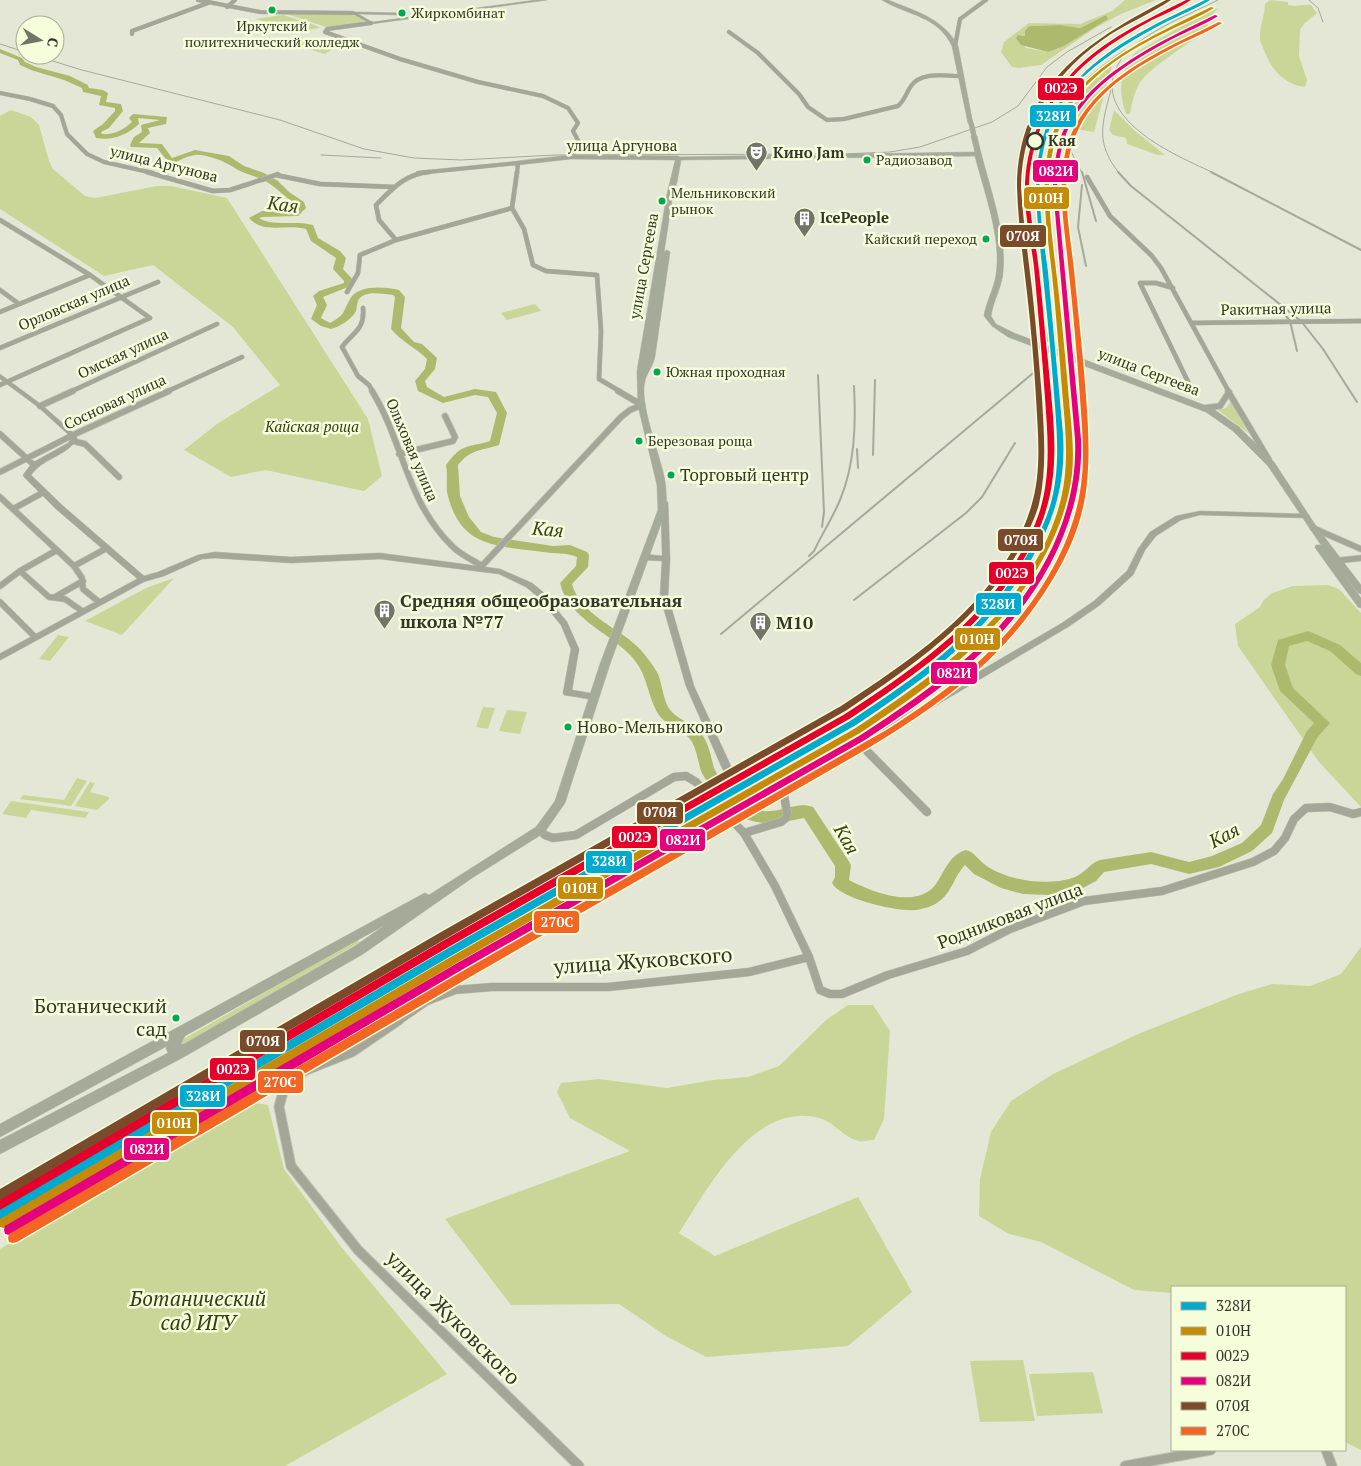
<svg xmlns="http://www.w3.org/2000/svg" width="1361" height="1466" font-family="'PT Serif',serif">
	<style>
		.green { fill: #cad697; fill-rule: evenodd }
		.water { fill: #adba6d }
		.lines { fill: none; stroke-linecap: round; stroke-linejoin: round }
		.river { fill: #adba6d; fill-rule: evenodd }
		.minor-far4-casing { stroke: #c0c2b5; stroke-width: 4.5 }
		.minor-far3-casing { stroke: #c0c2b5; stroke-width: 5 }
		.minor-far2-casing { stroke: #c0c2b5; stroke-width: 7 }
		.minor-far1-casing { stroke: #c0c2b5; stroke-width: 9 }
		.minor-casing { stroke: #c0c2b5; stroke-width: 11 }
		.tertiary-casing { stroke: #c0c2b5; stroke-width: 1 }
		.primary-casing { stroke: #c0c2b5; stroke-width: 1 }
		.minor-far4 { stroke: #a4a798; stroke-width: 4 }
		.minor-far3 { stroke: #a4a798; stroke-width: 4.5 }
		.minor-far2 { stroke: #a4a798; stroke-width: 5.5 }
		.minor-far1 { stroke: #a4a798; stroke-width: 8 }
		.minor { stroke: #a4a798; stroke-width: 9 }
		.tertiary { fill: #a4a798; fill-rule: evenodd }
		.primary { fill: #a6aa98; fill-rule: evenodd }
		.rail-far1 { stroke: #a6a99a; stroke-width: 1 }
		.rail { stroke: #a6a99a; stroke-width: 2 }
		.minor-bridge-casing { stroke: #c0c2b5; stroke-width: 5; stroke-linecap: butt }
		.primary-bridge-casing { stroke: #c0c2b5; stroke-width: 5.5; stroke-linecap: butt }
		.minor-bridge { stroke: #a4a798; stroke-width: 4.5 }
		.primary-bridge { stroke: #a6aa98; stroke-width: 5 }
		.rail-1-casing { stroke: #f5fddb; stroke-width: 3 }
		.rail-2-casing { stroke: #f5fddb; stroke-width: 3 }
		.rail-3-casing { stroke: #f5fddb; stroke-width: 3 }
		.rail-4-casing { stroke: #f5fddb; stroke-width: 3 }
		.rail-5-casing { stroke: #f5fddb; stroke-width: 3 }
		.rail-6-casing { stroke: #f5fddb; stroke-width: 3 }
		.rail-1 { fill: #00a9ce; fill-rule: evenodd }
		.rail-2 { fill: #c68a0a; fill-rule: evenodd }
		.rail-3 { fill: #e4002b; fill-rule: evenodd }
		.rail-4 { fill: #e5007d; fill-rule: evenodd }
		.rail-5 { fill: #7a4b2a; fill-rule: evenodd }
		.rail-6 { fill: #f26522; fill-rule: evenodd }
		.bus-dot { fill: #00a651; stroke: #f5fddb; stroke-width: 2 }
		.stop-dot { fill: #f5fddb; stroke: #333629; stroke-width: 2.5 }
		.labels { text-anchor: middle; stroke-width: 5; stroke-linejoin: round; paint-order: stroke }
		.far-bus-label { font-size: 14px; fill: #333629; stroke: #f5fddb; text-anchor: start }
		.far-stop-label { font-size: 15px; font-weight: bold; fill: #333629; stroke: #f5fddb; text-anchor: start }
		.far-street-label { font-size: 15px; fill: #333629; stroke: #f5fddb }
		.far-poi-label { font-size: 15px; font-weight: bold; fill: #333629; stroke: #f5fddb; text-anchor: start }
		.far-park-label { font-size: 15px; font-style: italic; fill: #353d12; stroke: #f5fddb }
		.bus-label { font-size: 17px; fill: #333629; stroke: #f5fddb; text-anchor: start }
		.poi-label { font-size: 18px; font-weight: bold; fill: #333629; stroke: #f5fddb; text-anchor: start }
		.street-label { font-size: 18px; fill: #333629; stroke: #f5fddb }
		.water-label { font-size: 19px; font-style: italic; fill: #3a4117; stroke: #f5fddb }
		.near-bus-label { font-size: 20px; fill: #333629; stroke: #f5fddb; text-anchor: end }
		.near-street-label { font-size: 21px; fill: #333629; stroke: #f5fddb }
		.near-park-label { font-size: 21px; font-style: italic; fill: #353d12; stroke: #f5fddb }
		.line-badge { stroke: #f5fddb; stroke-width: 2 }
		.badge-label { font-size: 14px; text-anchor: middle; font-weight: bold; fill: #fff }
	</style>
	<rect width="100%" height="100%" fill="#e4e7d6"/>
	<!-- green -->
	<path class="green" d="M1125,0H1156L1121,14L1095,28L1041,65L1019,68L1012,67L1001,52L1004,42L1029,23L1080,24L1112,11ZM1106,15L1107,19L1064,46L1048,52L1026,48L1018,35L1025,36L1029,26L1061,25L1080,28Z
		M1270,0L1288,2V5C1297,7 1303,4 1311,5L1317,13L1304,24L1300,30L1299,56L1307,80L1305,87C1284,85 1271,69 1264,50C1263,47 1260,42 1260,39C1259,28 1265,16 1265,4Z
		M1213,8L1218,9L1210,16L1206,31C1190,43 1148,68 1139,84C1134,93 1132,104 1130,114H1126C1118,92 1119,71 1135,53Z
		M287,14H351L364,20L363,23L329,28Z
		M283,15L315,25L320,28L299,31L255,19Z
		M303,38L334,48L325,54L291,44Z
		M1112,66L1094,132L1068,128C1066,104 1092,77 1112,66Z
		M11,110L31,117L39,125L49,161L53,169L85,196L95,198L157,186H171L227,198L368,419L382,476L364,491L265,470L231,477L184,450L217,424L280,385L233,327L153,265L104,276L0,209V116Z
		M1114,110L1135,131L1165,155H1158L1127,144L1126,138L1113,135L1109,130Z
		M535,304L541,311L507,320L501,313Z
		M1231,401L1248,433L1218,410L1226,408Z
		M174,578L122,635L85,621L146,588Z
		M1328,585L1339,589L1361,613V807L1319,762L1238,646L1235,624L1260,607L1263,601L1272,593L1293,586Z
		M58,635L69,637L50,661L39,659Z
		M483,707L495,708L488,729L476,727Z
		M507,710L527,712L520,734L499,731Z
		M77,778L87,781L71,806L20,799L23,795L64,800Z
		M90,782L95,783L90,792L109,797V799L97,810L75,806Z
		M11,801L89,812L85,818L31,810L26,818L2,814Z
		M356,940L360,942L183,1046L182,1040Z
		M1361,947V1450L1345,1442V1287H1172V1293L1134,1290L1041,1242L1009,1234L979,1216L980,1179L991,1132L1011,1101L1053,1074L1138,1034L1236,995L1272,984L1310,986L1341,974Z
		M848,1005H873L890,1031L884,1119L874,1140C869,1140 863,1142 859,1141C844,1138 833,1121 819,1118C754,1101 708,1188 679,1233L715,1256L858,1197L912,1292L848,1346L706,1357L666,1336L619,1304L511,1305L445,1219L630,1151L570,1118L557,1092L561,1083L599,1079L667,1088L713,1080L748,1077L779,1066L826,1020Z
		M249,1102L268,1105L284,1169L342,1248L447,1374L285,1466H0V1249Z
		M1023,1360L1035,1421L980,1422L970,1361Z
		M1093,1372L1103,1413L1037,1416L1029,1374Z"/>
	<!-- water -->
	<path class="water" d="M1106,15L1108,19L1064,46L1048,52L1021,45L1016,38L1018,35L1025,36V31L1029,26L1061,25L1080,28Z"/>
	<g class="lines">
		<!-- river -->
		<path class="river" d="M0,49L22,58L25,62L36,67L70,76L88,85L89,88L103,90L108,93L106,102L121,104L123,111L109,128L101,132L102,134C114,135 123,130 132,122L129,118L133,114L167,117L166,124L148,128L150,133L139,143L162,144L172,158L195,150L229,156L244,166L264,173L278,181L289,192L304,202L306,208L298,216L263,217L259,218C272,227 296,220 313,225L318,238L340,251L346,258L343,269L354,281L353,285L323,297L327,305L321,318L330,323C346,314 342,313 350,299C358,284 386,287 399,290L405,297L401,328L414,342L422,344L437,358L435,369L425,381L427,387L444,397L475,389L496,392L507,413L499,445C480,451 471,449 458,465L460,496L469,517L481,532L494,537L553,546L570,545L587,552L589,555L588,567L572,584C580,615 620,628 640,649C646,656 654,666 658,674C662,684 663,697 668,707C676,720 694,723 703,736C709,745 711,757 714,768C717,776 736,798 744,803C773,823 791,799 813,807L848,860L851,865L849,880C872,892 917,910 936,884C945,871 949,855 966,850C974,852 978,859 984,864C1006,881 1049,887 1075,877C1085,873 1090,863 1100,860L1151,852L1189,862L1212,856L1242,843L1261,825L1273,794L1283,779L1307,731L1314,723L1280,691L1271,665L1278,640L1308,631L1313,633L1340,645L1361,663V676L1356,674L1330,651L1307,641L1289,646L1285,665L1293,688L1330,723L1317,738L1284,800L1272,833L1252,851L1219,867L1189,874L1151,864L1104,872L1096,881L1081,889L1049,895L1023,894L1001,888L974,874L965,865C955,875 952,891 941,900C934,906 924,909 916,910C898,912 840,899 832,883L835,877V866L804,818C779,823 754,829 732,810C724,803 705,781 701,771C698,762 697,751 692,742C684,728 663,726 656,710C646,690 647,672 630,655C607,631 568,618 560,583L576,566L577,557C566,552 555,554 543,552C496,545 460,549 447,492C446,483 448,474 446,465C462,443 467,448 490,441L497,413L488,397L475,395L443,403L418,391L415,381L425,369L427,359C415,347 402,342 391,329L395,297L393,295C384,294 366,290 359,299C357,302 357,307 356,311C351,320 341,326 331,329L321,326L311,319L317,305L313,296L319,291L344,283V281L333,269L336,258L311,241L306,229C287,223 264,235 249,218L262,211H293L298,207L297,205C287,199 279,190 270,184C260,177 248,175 238,170C228,164 222,160 210,157C206,156 199,154 195,155C172,159 176,173 157,148L131,147L130,145L134,137L142,132L141,125L160,120L138,118L139,124C127,135 112,141 96,138L93,131L103,124L115,111V108L99,105L101,96L83,92L82,88L64,80L31,70L20,65L18,60L0,53Z"/>
		<defs>
			<path id="minor-far4" d="M198,0L260,12L353,13
				M227,7L235,0
				M371,23L327,29L325,32L400,59L478,82L543,96L568,108L578,123L573,131L580,144L571,157
				M729,32L758,53L799,94L808,107L827,120L844,119L898,106C905,100 906,93 911,86C921,71 946,76 961,76
				M132,34V31L208,3
				M955,46L960,19L986,0
				M0,93L30,99L53,106L61,115L67,134L87,154L104,162L153,173
				M418,173L518,163L517,173"/>
			<path id="minor-far3" d="M147,172L213,191L230,190L276,175L320,184L394,187
				M517,172L512,208L524,229L533,265L546,271L597,275L601,331L599,379L621,392
				M1087,177L1110,216L1152,256L1161,268L1229,392
				M0,220L90,275L150,318L0,385
				M396,240L379,220L376,205C392,189 405,174 429,172
				M1173,288L1156,283H1140L1192,390
				M0,290L19,304
				M347,292L358,273L360,255L396,240L512,208
				M363,308C365,330 353,332 342,347L358,376L369,385L373,392
				M0,312L90,275
				M1191,323L1361,321
				M0,348L158,282
				M70,392L217,324
				M166,392L242,357"/>
			<path id="minor-far2" d="M372,391C404,443 406,502 453,547C461,555 473,560 482,566
				M618,391L642,405
				M1228,391L1269,460
				M40,406L73,391
				M1204,408L1220,406L1229,392
				M0,434L34,465
				M73,441L85,444L119,477
				M399,454L453,441L455,437L445,416
				M0,472L73,435L169,391
				M0,497L74,566L82,578L83,589L99,602
				M13,509L44,492
				M1313,528L1361,549
				M1334,561L1361,558
				M74,566L107,548
				M480,568L621,417L630,410L642,405
				M20,571L49,597L65,599L82,611
				M0,586L20,571L57,550
				M55,597L83,581
				M0,602L35,637
				M0,657L143,579"/>
			<path id="minor-far1" d="M861,745L927,812
				M783,789L787,813
				M540,830L545,835L553,838L576,835L674,777L686,776L696,782L744,833L775,886L809,957L820,990L830,994H842L888,975L967,951L1010,929L1084,901L1162,891L1253,862L1274,851L1285,838L1294,819L1306,808L1330,807L1353,814L1361,812
				M744,833L781,822L786,818
				M398,1021L427,1001L455,990L492,987H608L749,972L809,957"/>
			<path id="minor" d="M399,1020L352,1052L304,1071L284,1088L279,1107L291,1166L358,1250L579,1466
				M1326,1450L1332,1466
				M1125,1466L1211,1450"/>
			<path id="tertiary" d="M536,0H547L371,24L351,13L355,12L402,13L404,14L402,15L358,14L372,22Z
				M571,155L678,156L681,158L678,160L571,159L518,165L515,163L518,161Z
				M0,374L42,405L76,435L77,439C67,456 43,458 31,475L62,505L144,576L158,572L198,555L215,552L291,557L380,553L500,569L532,583L543,592L567,622L579,649L572,690L595,694L599,697L595,700L564,695L563,693L571,649L561,625L537,596L526,587L499,574L380,559L291,563L215,558L202,559L164,576L143,582L140,581L56,509L24,477L23,475L32,463L68,443L71,439L70,436L38,407L0,379Z
				M661,501H667L668,503L670,559L668,596L694,686L736,777C750,797 775,788 794,780L1062,623L1094,601L1127,571L1138,549L1150,532L1176,516L1200,511L1306,514L1310,516L1306,518L1200,515L1181,520L1156,536L1145,550L1133,575L1100,605L1068,627L800,786C775,796 742,808 726,777L686,686L660,596L662,561L644,560L640,557L644,554L662,556Z"/>
			<path id="primary" d="M882,0H888C915,11 943,18 958,46L973,124L968,123L952,46C937,15 908,16 882,0Z
				M974,134L977,136C986,179 1007,228 1003,272C1002,287 993,301 991,316L996,324L1014,333L1212,408L1239,427L1274,462L1316,526L1361,585V594L1358,593L1342,572L1361,598V608L1358,607L1316,549L1315,547L1316,545H1321L1268,466L1233,431L1206,412L1008,337L992,326L984,316C986,302 994,289 996,275C1002,238 984,192 975,156L681,160L677,182L673,194L664,252L667,250L670,252L655,356C653,367 647,372 645,381C639,401 658,450 663,472C666,484 667,497 666,510L610,664L565,803L544,833L472,878L363,954L182,1058L0,1154V1140L168,1053L166,1048L167,1046L0,1137V1124L421,895L425,893L429,895L536,827L555,801L600,664L658,510L657,485L638,406L637,371L667,194L676,157L975,152L971,136ZM663,254L647,356L646,362ZM385,925L355,946L184,1044H181L185,1036Z"/>
		</defs>
		<!-- minor-far4 casing -->
		<use href="#minor-far4" class="minor-far4-casing"/>
		<!-- minor-far3 casing -->
		<use href="#minor-far3" class="minor-far3-casing"/>
		<!-- minor-far2 casing -->
		<use href="#minor-far2" class="minor-far2-casing"/>
		<!-- minor-far1 casing -->
		<use href="#minor-far1" class="minor-far1-casing"/>
		<!-- minor casing -->
		<use href="#minor" class="minor-casing"/>
		<!-- tertiary casing -->
		<use href="#tertiary" class="tertiary-casing"/>
		<!-- primary casing -->
		<use href="#primary" class="primary-casing"/>
		<!-- minor-far4 -->
		<use href="#minor-far4" class="minor-far4"/>
		<!-- minor-far3 -->
		<use href="#minor-far3" class="minor-far3"/>
		<!-- minor-far2 -->
		<use href="#minor-far2" class="minor-far2"/>
		<!-- minor-far1 -->
		<use href="#minor-far1" class="minor-far1"/>
		<!-- minor -->
		<use href="#minor" class="minor"/>
		<!-- tertiary -->
		<use href="#tertiary" class="tertiary"/>
		<!-- primary -->
		<use href="#primary" class="primary"/>
		<!-- rail-far1 -->
		<path class="rail-far1" d="M1309,0L1318,8L1323,22
			M0,44L25,52
			M33,55L82,70L280,120L364,149L414,158L461,160L555,155L843,154L890,152L920,147L992,122L1018,106L1047,67L1067,52L1111,27
			M1111,90C1102,124 1095,143 1119,173
			M321,155L381,158
			M1082,173C1075,158 1065,144 1063,127C1058,96 1102,65 1125,50
			M1214,173C1179,157 1103,125 1113,77C1116,67 1121,58 1128,51C1153,28 1188,15 1218,0"/>
		<!-- rail -->
		<path class="rail" d="M1082,172L1096,221
			M1118,172L1131,186L1301,321L1323,349L1357,402
			M1211,172L1361,250
			M1082,185L1078,227L1086,266
			M1281,310L1290,321L1297,351
			M1048,341L1049,317
			M818,375L824,512L822,527
			M857,449L858,468
			M873,455L875,380
			M809,556L814,551C822,534 833,517 840,500C855,464 856,424 854,386
			M854,600L966,513L982,497L1015,443
			M721,634L1038,369"/>
		<defs>
			<path id="minor-bridge" d="M262,180L278,174"/>
			<path id="primary-bridge" d="M971,123L974,136"/>
		</defs>
		<!-- minor-bridge casing -->
		<use href="#minor-bridge" class="minor-bridge-casing"/>
		<!-- primary-bridge casing -->
		<use href="#primary-bridge" class="primary-bridge-casing"/>
		<!-- minor-bridge -->
		<use href="#minor-bridge" class="minor-bridge"/>
		<!-- primary-bridge -->
		<use href="#primary-bridge" class="primary-bridge"/>
		<defs>
			<path id="rail-1" d="M1205,0H1210C1196,9 1180,15 1166,22C1137,37 1108,54 1084,76C1063,96 1049,123 1043,152C1035,191 1043,233 1048,272C1053,326 1058,380 1063,434C1066,482 1055,519 1031,560C986,636 927,677 856,725L456,953L0,1220V1209L450,947L850,721C917,677 982,632 1023,562C1034,544 1044,526 1050,506C1062,465 1056,423 1053,381C1050,343 1046,304 1042,266C1035,194 1024,133 1080,77C1114,42 1162,21 1205,0Z"/>
			<path id="rail-2" d="M1211,7L1214,8C1201,16 1187,22 1174,28C1137,46 1097,68 1073,102C1042,148 1048,202 1054,254C1060,299 1064,344 1068,388C1070,416 1075,446 1072,474C1068,507 1056,537 1039,566C993,642 932,685 860,733L460,961L8,1227L4,1228L0,1227V1219L454,955L854,729C935,675 1021,615 1055,519C1071,474 1066,436 1062,390C1059,352 1056,313 1052,274C1044,205 1030,134 1088,80C1123,48 1168,28 1211,7Z"/>
			<path id="rail-3" d="M1186,0H1191C1179,8 1165,14 1152,20C1119,38 1087,58 1064,87C1041,116 1028,156 1029,194C1030,214 1034,235 1037,255C1042,290 1044,326 1048,361C1052,409 1061,463 1046,510C1043,521 1038,532 1033,542C994,621 921,671 851,718L452,945L0,1210V1199L446,939L845,714C920,665 1000,610 1035,524C1052,484 1048,440 1045,398C1042,355 1038,311 1034,267C1031,242 1025,218 1025,193C1024,149 1042,105 1072,73C1103,40 1146,20 1186,0Z"/>
			<path id="rail-4" d="M1215,15L1218,16C1204,25 1188,31 1174,38C1131,61 1080,91 1064,140C1059,156 1058,172 1057,189L1081,439C1085,526 1033,609 969,664C937,692 901,716 865,740L465,968L13,1234L9,1235L5,1234L4,1230L5,1226L459,962L859,736C896,712 931,688 964,660C1028,606 1079,526 1075,439L1053,189C1053,172 1055,156 1060,140C1081,76 1160,42 1215,15Z"/>
			<path id="rail-5" d="M1166,0H1171C1152,13 1130,22 1111,34C1056,70 1022,120 1021,187C1023,221 1028,255 1032,289C1036,325 1039,362 1042,398C1044,434 1047,469 1039,504C1036,516 1030,527 1025,539C987,615 915,664 847,710L447,938L0,1200V1189L441,932L841,706C917,656 1003,599 1031,507C1042,472 1038,435 1036,398C1034,363 1031,328 1027,293C1023,257 1018,222 1017,187C1018,86 1086,42 1166,0Z"/>
			<path id="rail-6" d="M1219,22L1222,23C1209,31 1195,37 1182,43C1143,63 1099,87 1079,128C1057,171 1069,224 1074,270C1078,312 1083,354 1086,396C1088,425 1090,453 1087,482C1084,517 1071,549 1053,579C1005,659 943,703 865,750L475,974L17,1242L13,1243L9,1242L8,1238L9,1234L468,968L888,729C916,711 944,692 969,670C1022,625 1072,556 1081,485C1085,456 1082,427 1080,398C1077,354 1073,309 1068,264C1064,220 1053,170 1074,128C1103,73 1167,48 1219,22Z"/>
		</defs>
		<!-- rail-1 casing -->
		<use href="#rail-1" class="rail-1-casing"/>
		<!-- rail-2 casing -->
		<use href="#rail-2" class="rail-2-casing"/>
		<!-- rail-3 casing -->
		<use href="#rail-3" class="rail-3-casing"/>
		<!-- rail-4 casing -->
		<use href="#rail-4" class="rail-4-casing"/>
		<!-- rail-5 casing -->
		<use href="#rail-5" class="rail-5-casing"/>
		<!-- rail-6 casing -->
		<use href="#rail-6" class="rail-6-casing"/>
		<!-- rail-1 -->
		<use href="#rail-1" class="rail-1"/>
		<!-- rail-2 -->
		<use href="#rail-2" class="rail-2"/>
		<!-- rail-3 -->
		<use href="#rail-3" class="rail-3"/>
		<!-- rail-4 -->
		<use href="#rail-4" class="rail-4"/>
		<!-- rail-5 -->
		<use href="#rail-5" class="rail-5"/>
		<!-- rail-6 -->
		<use href="#rail-6" class="rail-6"/>
	</g>
	<!-- icons -->
	<defs>
		<symbol id="theatre-pin" viewBox="-11 -11 22 30"><path d="M0 17L-7.5 6A9.5 9.5 0 1 1 7.5 6Z" fill="#717466" stroke="#f5fddb"/><path d="M-5-5.5Q0-4 5-5.5V0Q5 5 0 6Q-5 5-5 0ZM-3.3-2.5H-1v1.5H-3.3ZM1-2.5H3.3v1.5H1ZM-2.8 1Q0 5.5 2.8 1Z" fill="#fff"/></symbol>
		<symbol id="building-pin" viewBox="-11 -11 22 30"><path d="M0 17L-7.5 6A9.5 9.5 0 1 1 7.5 6Z" fill="#717466" stroke="#f5fddb"/><path d="M-4-6H4V6H1V3H-1V6H-4ZM-2.5-4.3h1.7v1.8h-1.7ZM.8-4.3h1.7v1.8H.8ZM-2.5-1h1.7V.8h-1.7ZM.8-1h1.7V.8H.8Z" fill="#fff"/></symbol>
	</defs>
	<g fill-rule="evenodd">
		<use href="#theatre-pin" x="744" y="140" width="25" height="34"/>
		<use href="#building-pin" x="792" y="206" width="25" height="34"/>
		<use href="#building-pin" x="372" y="598" width="25" height="34"/>
		<use href="#building-pin" x="748" y="610" width="25" height="34"/>
	</g>
	<!-- markers -->
	<g class="bus-dot">
		<circle cx="272" cy="10" r="4.5"/>
		<circle cx="402" cy="13" r="4.5"/>
		<circle cx="867" cy="160" r="4.5"/>
		<circle cx="662" cy="201" r="4.5"/>
		<circle cx="986" cy="239" r="4.5"/>
		<circle cx="657" cy="372" r="4.5"/>
		<circle cx="639" cy="441" r="4.5"/>
		<circle cx="671" cy="475" r="4.5"/>
		<circle cx="568" cy="727" r="4.5"/>
		<circle cx="176" cy="1018" r="4.5"/>
	</g>
	<circle class="stop-dot" cx="1035" cy="141" r="8"/>
	<g class="labels">
		<!-- far-bus labels -->
		<g class="far-bus-label">
			<text x="411" y="18">Жиркомбинат</text>
			<text x="272" y="31" text-anchor="middle">Иркутский<tspan x="272" dy="16">политехнический колледж</tspan></text>
			<text x="876" y="165">Радиозавод</text>
			<text x="671" y="198">Мельниковский<tspan x="671" dy="16">рынок</tspan></text>
			<text x="977" y="244" text-anchor="end">Кайский переход</text>
			<text x="666" y="377">Южная проходная</text>
			<text x="648" y="446">Березовая роща</text>
		</g>
		<!-- far-stop labels -->
		<g class="far-stop-label">
			<text x="1048" y="146">Кая</text>
		</g>
		<!-- far-street labels -->
		<g class="far-street-label">
			<text x="622" y="151">улица Аргунова</text>
			<text transform="translate(164 164) rotate(14)" y="5">улица Аргунова</text>
			<text transform="translate(644 266) rotate(-80)" y="5">улица Сергеева</text>
			<text transform="translate(74 303) rotate(-23)" y="5">Орловская улица</text>
			<text transform="translate(1276 309) rotate(-1)" y="5">Ракитная улица</text>
			<text transform="translate(123 354) rotate(-25)" y="5">Омская улица</text>
			<text transform="translate(1149 372) rotate(21)" y="5">улица Сергеева</text>
			<text transform="translate(115 402) rotate(-25)" y="5">Сосновая улица</text>
			<text transform="translate(412 450) rotate(67)" y="5">Ольховая улица</text>
		</g>
		<!-- far-poi labels -->
		<g class="far-poi-label">
			<text x="773" y="158">Кино Jam</text>
			<text x="820" y="223">IcePeople</text>
		</g>
		<!-- far-park labels -->
		<g class="far-park-label">
			<text x="312" y="432">Кайская роща</text>
		</g>
		<!-- bus labels -->
		<g class="bus-label">
			<text x="680" y="481">Торговый центр</text>
			<text x="577" y="733">Ново-Мельниково</text>
		</g>
		<!-- poi labels -->
		<g class="poi-label">
			<text x="400" y="607">Средняя общеобразовательная<tspan x="400" dy="21">школа №77</tspan></text>
			<text x="776" y="629">M10</text>
		</g>
		<!-- street labels -->
		<g class="street-label">
			<text transform="translate(1010 916) rotate(-21)" y="6">Родниковая улица</text>
		</g>
		<!-- water labels -->
		<g class="water-label">
			<text transform="translate(283 204) rotate(7)" y="7">Кая</text>
			<text transform="translate(548 529) rotate(5)" y="7">Кая</text>
			<text transform="translate(1224 835) rotate(-28)" y="7">Кая</text>
			<text transform="translate(847 839) rotate(60)" y="7">Кая</text>
		</g>
		<!-- near-bus labels -->
		<g class="near-bus-label">
			<text x="167" y="1013">Ботанический<tspan x="167" dy="23">сад</tspan></text>
		</g>
		<!-- near-street labels -->
		<g class="near-street-label">
			<text transform="translate(643 961) rotate(-4)" y="7">улица Жуковского</text>
			<text transform="translate(453 1318) rotate(45)" y="7">улица Жуковского</text>
		</g>
		<!-- near-park labels -->
		<g class="near-park-label">
			<text x="198" y="1306">Ботанический<tspan x="198" dy="24">сад ИГУ</tspan></text>
		</g>
	</g>
	<g class="line-badge">
		<rect x="1037" y="77" width="48" height="24" rx="5" fill="#e4002b"/>
		<rect x="1029" y="104" width="48" height="24" rx="5" fill="#00a9ce"/>
		<rect x="1032" y="159" width="47" height="24" rx="5" fill="#e5007d"/>
		<rect x="1023" y="186" width="47" height="24" rx="5" fill="#c68a0a"/>
		<rect x="999" y="224" width="48" height="24" rx="5" fill="#7a4b2a"/>
		<rect x="997" y="528" width="47" height="24" rx="5" fill="#7a4b2a"/>
		<rect x="988" y="561" width="47" height="24" rx="5" fill="#e4002b"/>
		<rect x="975" y="592" width="47" height="24" rx="5" fill="#00a9ce"/>
		<rect x="954" y="627" width="47" height="24" rx="5" fill="#c68a0a"/>
		<rect x="930" y="661" width="48" height="24" rx="5" fill="#e5007d"/>
		<rect x="636" y="801" width="48" height="24" rx="5" fill="#7a4b2a"/>
		<rect x="611" y="825" width="47" height="24" rx="5" fill="#e4002b"/>
		<rect x="659" y="828" width="47" height="24" rx="5" fill="#e5007d"/>
		<rect x="585" y="850" width="48" height="24" rx="5" fill="#00a9ce"/>
		<rect x="557" y="876" width="47" height="24" rx="5" fill="#c68a0a"/>
		<rect x="533" y="910" width="47" height="24" rx="5" fill="#f26522"/>
		<rect x="239" y="1029" width="47" height="24" rx="5" fill="#7a4b2a"/>
		<rect x="209" y="1057" width="47" height="24" rx="5" fill="#e4002b"/>
		<rect x="257" y="1070" width="47" height="24" rx="5" fill="#f26522"/>
		<rect x="179" y="1084" width="47" height="24" rx="5" fill="#00a9ce"/>
		<rect x="151" y="1111" width="47" height="24" rx="5" fill="#c68a0a"/>
		<rect x="123" y="1137" width="47" height="24" rx="5" fill="#e5007d"/>
	</g>
	<g class="badge-label">
		<text x="1061" y="93">002Э</text>
		<text x="1053" y="121">328И</text>
		<text x="1056" y="176">082И</text>
		<text x="1046" y="203">010Н</text>
		<text x="1023" y="241">070Я</text>
		<text x="1021" y="545">070Я</text>
		<text x="1012" y="578">002Э</text>
		<text x="998" y="609">328И</text>
		<text x="977" y="644">010Н</text>
		<text x="954" y="678">082И</text>
		<text x="660" y="817">070Я</text>
		<text x="635" y="842">002Э</text>
		<text x="683" y="845">082И</text>
		<text x="609" y="866">328И</text>
		<text x="580" y="893">010Н</text>
		<text x="557" y="927">270С</text>
		<text x="263" y="1046">070Я</text>
		<text x="233" y="1074">002Э</text>
		<text x="280" y="1087">270С</text>
		<text x="203" y="1101">328И</text>
		<text x="174" y="1128">010Н</text>
		<text x="147" y="1154">082И</text>
	</g>
	<!-- legend -->
	<rect x="1171" y="1286" width="175" height="165" fill="#f5fddb" stroke="#a7ad94"/>
	<rect x="1181" y="1302" width="25" height="8" fill="#00a9ce" stroke="#a7ad94"/>
	<text x="1216" y="1311" font-size="15" fill="#333629">328И</text>
	<rect x="1181" y="1327" width="25" height="8" fill="#c68a0a" stroke="#a7ad94"/>
	<text x="1216" y="1336" font-size="15" fill="#333629">010Н</text>
	<rect x="1181" y="1352" width="25" height="8" fill="#e4002b" stroke="#a7ad94"/>
	<text x="1216" y="1361" font-size="15" fill="#333629">002Э</text>
	<rect x="1181" y="1377" width="25" height="8" fill="#e5007d" stroke="#a7ad94"/>
	<text x="1216" y="1386" font-size="15" fill="#333629">082И</text>
	<rect x="1181" y="1402" width="25" height="8" fill="#7a4b2a" stroke="#a7ad94"/>
	<text x="1216" y="1411" font-size="15" fill="#333629">070Я</text>
	<rect x="1181" y="1427" width="25" height="8" fill="#f26522" stroke="#a7ad94"/>
	<text x="1216" y="1436" font-size="15" fill="#333629">270С</text>
	<!-- north arrow -->
	<g transform="translate(40 40) rotate(100)"><circle r="24" fill="#f5fddb" stroke="#a7ad94"/>
	<path d="M0-4L9 19L0 12L-9 19Z" fill="#717466"/>
	<text y="-8" font-size="14" font-weight="bold" text-anchor="middle" fill="#333629">С</text>
	</g>
</svg>
